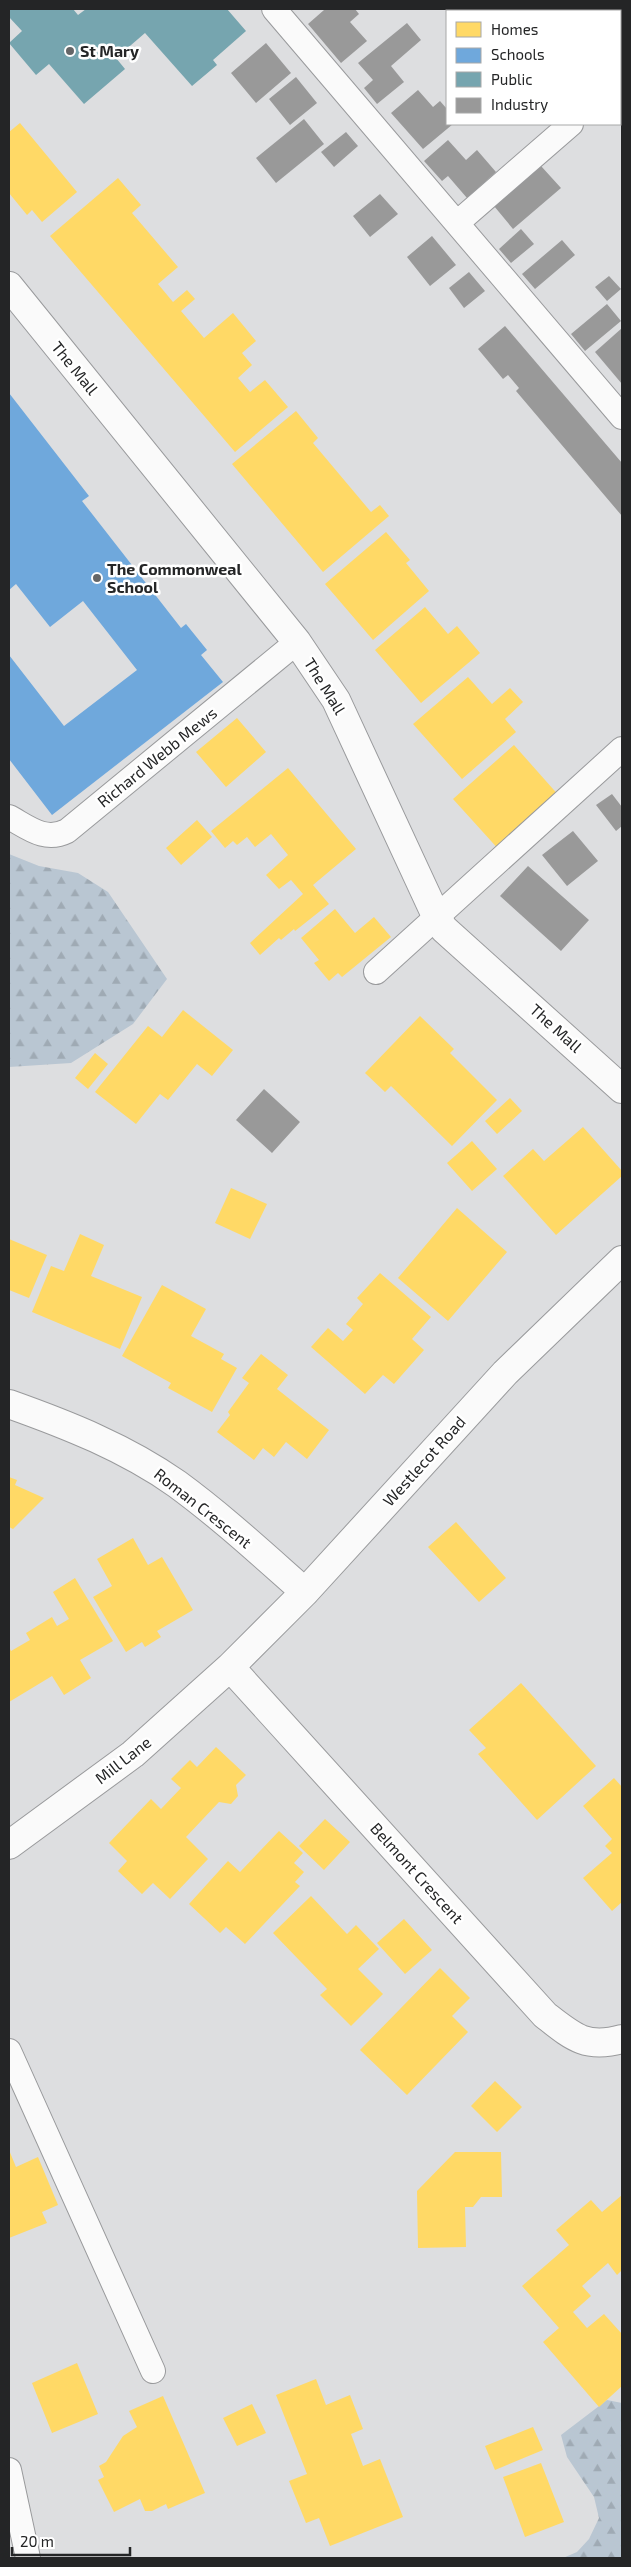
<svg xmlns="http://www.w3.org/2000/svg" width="631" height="2567" font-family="'Exo 2',sans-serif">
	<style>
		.forest { fill: url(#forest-firs) }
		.homes { fill: #ffd966 }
		.schools { fill: #6fa8dc }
		.public { fill: #76a5af }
		.industry { fill: #999 }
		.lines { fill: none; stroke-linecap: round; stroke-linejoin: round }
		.service-casing { stroke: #999a9c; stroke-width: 26 }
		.minor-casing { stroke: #999a9c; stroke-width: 30 }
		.service { stroke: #fafafa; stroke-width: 24 }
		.minor { stroke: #fafafa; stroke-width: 28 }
		.poi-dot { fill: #656667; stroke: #fff; stroke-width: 2 }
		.labels { text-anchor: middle; stroke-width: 5; stroke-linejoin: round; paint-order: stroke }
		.poi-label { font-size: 16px; font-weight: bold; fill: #242526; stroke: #fff; text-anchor: start }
		.street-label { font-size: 16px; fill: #242526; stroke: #fff }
	</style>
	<defs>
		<pattern id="forest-firs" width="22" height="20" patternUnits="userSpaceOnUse" patternTransform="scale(1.25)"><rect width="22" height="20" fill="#b9c6d2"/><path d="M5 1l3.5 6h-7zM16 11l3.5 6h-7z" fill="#9faab4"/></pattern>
	</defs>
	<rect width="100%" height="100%" fill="#dddee0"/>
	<!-- forest -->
	<path class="forest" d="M9,854L39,866L78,873L108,892L167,979L133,1024L71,1063L9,1067Z
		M607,2400L622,2403V2558H563L577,2552L589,2539L599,2518L594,2497L567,2457L561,2435Z"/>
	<!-- homes -->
	<path class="homes" d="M612,9H622V60L620,62V11H609Z
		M20,123L77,192L42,222L32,210L27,215L9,193V132Z
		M118,178L141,205L132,213L178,267L158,284L173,302L187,290L195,299L181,311L204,338L233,313L256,341L242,353L252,365L238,378L250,392L265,380L288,407L235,452L50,236Z
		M296,411L318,438L313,443L371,512L380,505L389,516L323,572L232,464Z
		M386,532L410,560L406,563L429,591L373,640L325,584Z
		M425,607L448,634L457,626L480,653L421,703L375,650Z
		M468,677L492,704L510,688L523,702L505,719L516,732L462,779L413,724Z
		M237,718L266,752L226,787L196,752Z
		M514,745L561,798L501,852L453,799Z
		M288,768L356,849L313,885L329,904L295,931L294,929L281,940L279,938L260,955L250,943L303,894L291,880L279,889L266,875L288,855L271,834L255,847L247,837L237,845L233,841L225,848L211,831Z
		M197,820L212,837L181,865L166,848Z
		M335,909L355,933L374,917L391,937L342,977L338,973L329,981L314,963L319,960L301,938Z
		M183,1010L233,1050L212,1076L197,1064L168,1100L160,1094L136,1124L95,1092L148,1026L162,1037Z
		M420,1016L454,1049L450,1053L497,1100L452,1146L391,1086L385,1092L365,1073Z
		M95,1053L108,1064L88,1089L75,1078Z
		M510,1098L522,1111L497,1134L485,1121Z
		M583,1127L622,1171V1176L556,1235L503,1176L533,1149L544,1161Z
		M472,1141L497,1169L472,1191L447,1163Z
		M231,1188L267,1204L250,1239L215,1223Z
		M457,1208L507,1252L448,1321L398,1278Z
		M80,1234L104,1245L91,1276L142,1297L120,1349L32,1312L51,1266L64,1271Z
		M9,1239L47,1255L29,1298L9,1290Z
		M380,1273L431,1317L412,1339L424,1350L394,1384L383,1375L365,1394L311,1347L328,1328L343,1341L353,1330L346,1324L363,1304L357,1298Z
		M162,1285L206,1309L191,1336L224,1354L221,1359L237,1368L212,1412L168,1388L171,1383L122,1356Z
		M261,1354L288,1375L277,1389L329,1430L307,1459L286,1442L274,1457L263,1448L254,1460L217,1432L230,1415L228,1412L249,1383L242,1378Z
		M9,1477L17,1480L15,1485L44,1498L13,1529L9,1527Z
		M456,1522L506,1578L479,1602L428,1547Z
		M133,1538L148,1565L162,1557L193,1610L157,1631L161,1637L145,1647L142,1642L126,1652L93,1597L112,1586L97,1559Z
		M75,1578L113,1641L80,1660L91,1678L64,1695L52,1676L9,1702V1647L11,1651L30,1640L26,1633L52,1617L57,1626L69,1619L53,1592Z
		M521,1683L596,1766L537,1820L478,1754L486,1748L469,1730Z
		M216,1747L246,1775L236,1785L238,1796L231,1804L219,1802L186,1837L208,1859L170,1899L153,1883L142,1894L118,1871L127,1861L109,1843L151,1799L161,1809L181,1788L171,1779L190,1760L197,1767Z
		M614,1778L622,1787V1902L612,1911L583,1878L612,1853L605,1846L612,1839L583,1806Z
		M325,1819L350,1842L324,1870L299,1846Z
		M279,1831L303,1853L294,1863L304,1872L295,1882L300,1886L245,1944L226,1927L220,1933L189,1904L228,1861L240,1872Z
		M311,1896L347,1934L356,1925L379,1949L358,1969L383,1994L351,2026L320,1995L327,1989L273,1933Z
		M404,1919L432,1950L405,1974L377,1943Z
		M440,1968L470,1998L452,2016L468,2032L407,2095L360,2050Z
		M495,2081L522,2107L497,2132L471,2106Z
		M9,2150L16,2167L38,2157L58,2205L42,2212L47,2223L9,2238Z
		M455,2152H501L502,2197H481L473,2207H465L466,2247L418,2248L417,2191Z
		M622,2195V2270L617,2275L608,2263L582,2286L591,2296L573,2312L587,2328L604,2314L622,2334V2386L599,2407L543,2342L559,2328L522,2286L569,2245L556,2230L591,2200L602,2212Z
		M77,2363L98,2414L52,2433L32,2383Z
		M316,2379L326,2405L350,2395L363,2429L351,2434L363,2466L380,2459L403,2517L330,2546L319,2518L306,2523L289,2481L307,2474L276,2395Z
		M163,2396L205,2493L168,2509L166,2504L152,2511H145L140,2499L114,2512L98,2480L104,2477L99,2466L106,2462L123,2436L137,2427L129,2411Z
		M252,2404L266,2433L237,2446L223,2418Z
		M533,2427L543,2450L495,2470L485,2446Z
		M541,2463L564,2522L525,2537L503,2477Z"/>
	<!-- schools -->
	<path class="schools" d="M9,393L89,496L82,501L181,628L186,624L207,650L201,655L223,682L52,815L9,759V655L64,726L137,670L83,601L50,627L16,584L9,590Z"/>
	<!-- public -->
	<path class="public" d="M9,9H73L78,15L86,9H227L246,31L213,60L217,65L192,86L145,33L116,58L125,69L84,104L49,64L36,75L9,43L22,31L9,17Z"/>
	<!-- industry -->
	<path class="industry" d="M322,9H355L359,14L350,22L367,41L341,63L308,24L324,10Z
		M407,23L421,40L391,66L404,82L377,104L364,88L373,80L358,63Z
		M266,43L291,73L256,103L231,73Z
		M296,77L317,103L290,125L269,99Z
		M418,90L433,107L440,101L447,109V124H453L423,149L391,113Z
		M304,119L324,144L276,183L256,158Z
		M346,132L358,146L334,167L321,152Z
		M448,140L466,160L477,150L496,172L467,198L448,176L442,181L424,161Z
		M541,166L561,188L513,229L494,206Z
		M380,194L398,214L370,237L353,216Z
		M521,229L534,244L511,263L499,249Z
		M432,236L456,265L430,286L407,257Z
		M562,240L575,255L535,289L522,274Z
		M469,272L485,291L464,308L449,288Z
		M609,276L621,289L607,301L595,287Z
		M607,304L621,321L585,351L571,334Z
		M505,326L622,463V516L516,391L519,388L508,375L503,379L478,349Z
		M622,328V384L595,352Z
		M612,794L622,807V826L616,831L596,805Z
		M573,831L598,861L567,886L542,855Z
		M528,866L589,920L561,951L500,896Z
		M264,1089L300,1122L272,1153L236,1120Z"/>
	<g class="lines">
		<defs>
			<path id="service" d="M274,9L622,417
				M620,82L622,80
				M457,223L571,124
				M9,817C29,828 45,842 67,831L297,642
				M376,972L622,749
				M9,2051L153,2371
				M9,2470L28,2558"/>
			<path id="minor" d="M9,286L297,642L336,700L437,918L444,929L622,1089
				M9,1404C68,1425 126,1448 177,1484C222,1517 263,1555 305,1592
				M230,1667L545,2015C573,2037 586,2049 622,2039
				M9,1845L133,1754L230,1667L305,1592L505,1373L622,1260"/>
		</defs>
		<!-- service casing -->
		<use href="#service" class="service-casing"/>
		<!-- minor casing -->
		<use href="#minor" class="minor-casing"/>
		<!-- service -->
		<use href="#service" class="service"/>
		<!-- minor -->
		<use href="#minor" class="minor"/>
	</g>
	<!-- markers -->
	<g class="poi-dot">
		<circle cx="70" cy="51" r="5"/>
		<circle cx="97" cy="578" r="5"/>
	</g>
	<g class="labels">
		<!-- poi labels -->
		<g class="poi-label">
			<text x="80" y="57">St Mary</text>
			<text x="107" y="575">The Commonweal<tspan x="107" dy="18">School</tspan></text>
		</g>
		<!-- street labels -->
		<g class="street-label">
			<text transform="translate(75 368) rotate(51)" y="6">The Mall</text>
			<text transform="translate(325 686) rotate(58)" y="6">The Mall</text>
			<text transform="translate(157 757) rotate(-39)" y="6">Richard Webb Mews</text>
			<text transform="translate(556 1028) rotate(42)" y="6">The Mall</text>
			<text transform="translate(424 1461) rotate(-48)" y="6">Westlecot Road</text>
			<text transform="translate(203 1508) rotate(38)" y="6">Roman Crescent</text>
			<text transform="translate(123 1760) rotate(-38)" y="6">Mill Lane</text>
			<text transform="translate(417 1873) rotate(48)" y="6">Belmont Crescent</text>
		</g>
	</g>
	<!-- border -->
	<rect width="631" height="2567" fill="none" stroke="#242526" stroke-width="20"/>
	<!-- legend -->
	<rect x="446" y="10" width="175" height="115" fill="#ffffff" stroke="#a7a8a8"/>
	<rect x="456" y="22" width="25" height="15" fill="#ffd966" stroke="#a7a8a8"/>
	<text x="491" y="35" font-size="15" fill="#242526">Homes</text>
	<rect x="456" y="48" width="25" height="15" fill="#6fa8dc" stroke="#a7a8a8"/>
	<text x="491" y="60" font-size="15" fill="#242526">Schools</text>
	<rect x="456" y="72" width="25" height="15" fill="#76a5af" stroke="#a7a8a8"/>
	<text x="491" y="85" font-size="15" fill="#242526">Public</text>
	<rect x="456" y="98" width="25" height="15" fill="#999999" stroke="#a7a8a8"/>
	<text x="491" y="110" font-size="15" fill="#242526">Industry</text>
	<!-- scale -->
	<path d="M12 2547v8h118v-8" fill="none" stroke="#242526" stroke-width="2.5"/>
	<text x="20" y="2547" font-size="15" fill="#242526" stroke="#ffffff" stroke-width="4" paint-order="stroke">20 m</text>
</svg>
